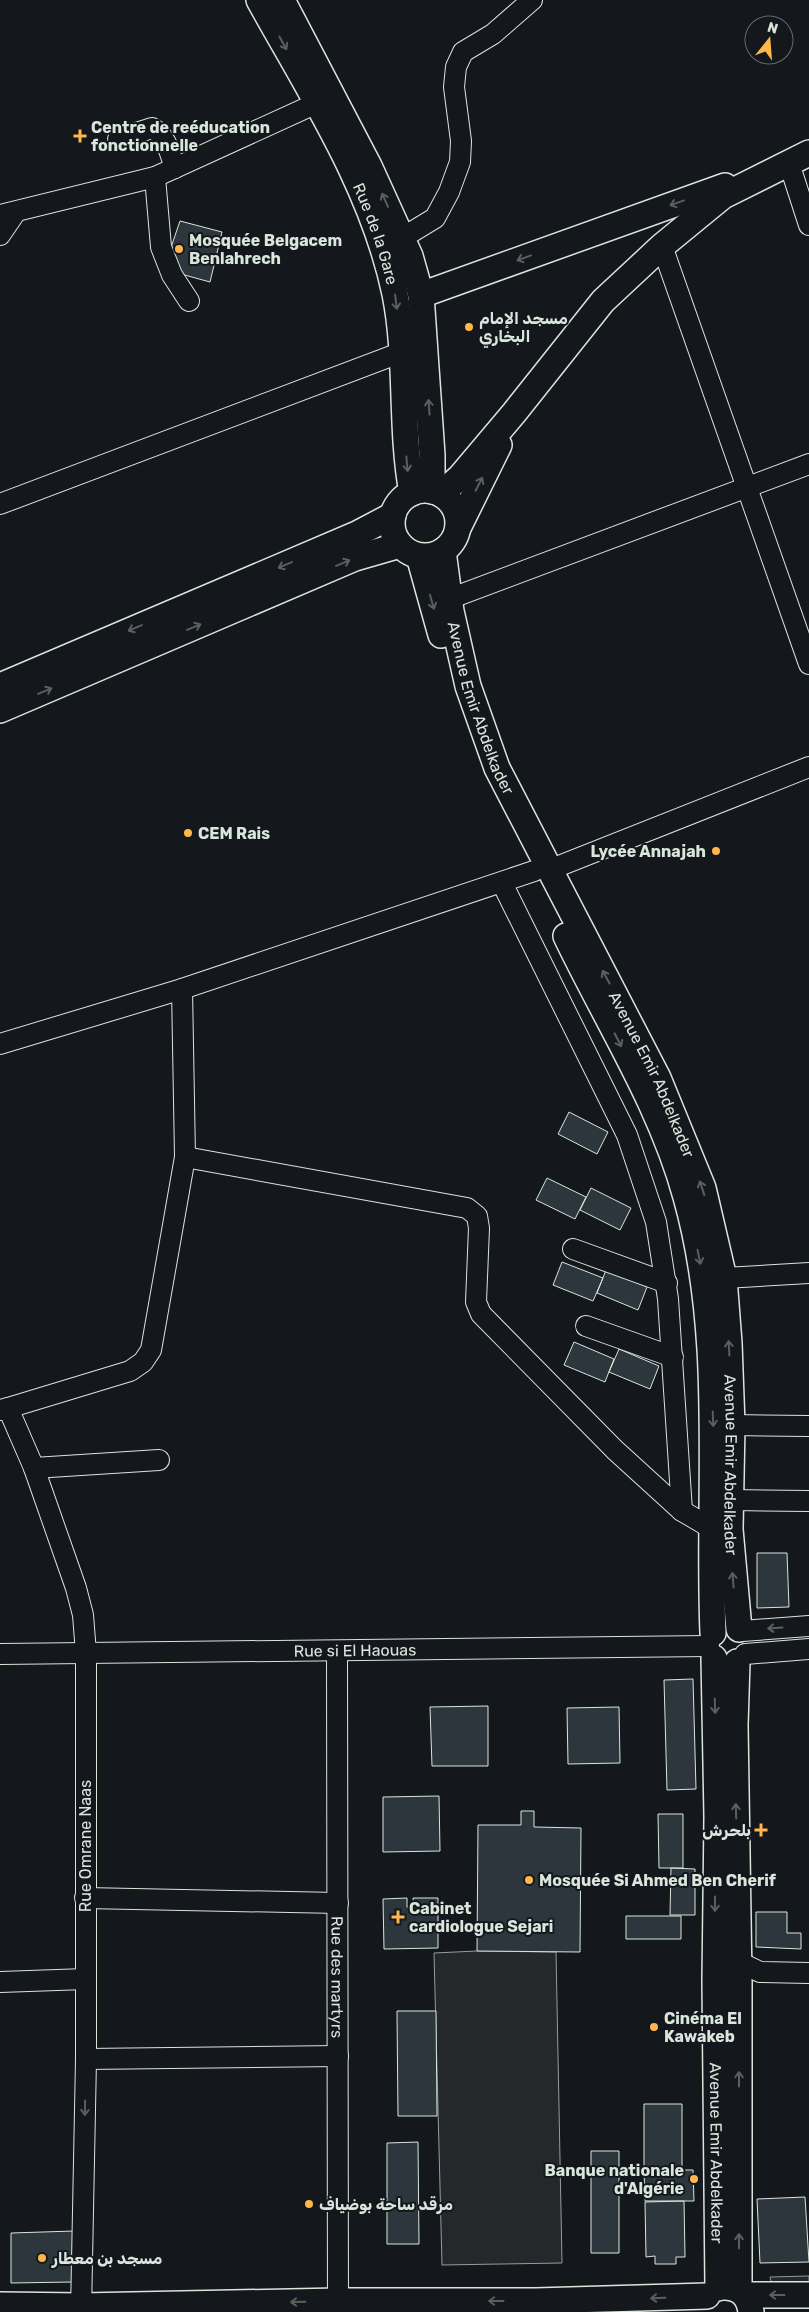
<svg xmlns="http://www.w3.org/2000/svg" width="809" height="2312" font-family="Rubik,'Noto Sans Arabic',sans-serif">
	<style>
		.parking { fill: #24282b; stroke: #939e99 }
		.building { fill: #2c363c; stroke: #d8e6dc }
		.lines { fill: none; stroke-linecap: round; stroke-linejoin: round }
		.minor-casing { stroke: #d8e6dc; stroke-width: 22 }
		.major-casing { stroke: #d8e6dc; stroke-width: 28 }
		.minor { stroke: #14181c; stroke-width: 20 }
		.major { stroke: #14181c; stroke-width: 25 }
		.oneway { stroke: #59605f }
		.poi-dot { fill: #ffb74d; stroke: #14181c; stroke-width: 2 }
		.labels { text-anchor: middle; stroke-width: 4; stroke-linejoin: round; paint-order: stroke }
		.poi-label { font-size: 16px; font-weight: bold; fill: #d8e6dc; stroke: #14181c; text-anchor: start }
		.street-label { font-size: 16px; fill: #d8e6dc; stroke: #14181c }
	</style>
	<rect width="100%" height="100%" fill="#14181c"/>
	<!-- parking -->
	<path class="parking" d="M477,1951L556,1952L562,2263L442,2265L434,1953Z
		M809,2276V2288L772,2286L770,2277Z"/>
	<!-- building -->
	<path class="building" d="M180,221L222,232L210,282L170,271L168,256Z
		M569,1112L608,1132L597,1154L558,1134Z
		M547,1178L586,1197L575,1219L536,1200Z
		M591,1188L631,1208L620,1230L580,1210Z
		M562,1262L603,1278L593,1301L553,1285Z
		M606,1270L647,1287L638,1310L597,1293Z
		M574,1342L614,1359L605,1382L564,1365Z
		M619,1349L659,1366L650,1389L609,1372Z
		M757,1553H787L789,1607L757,1608Z
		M693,1679L696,1789L667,1790L664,1680Z
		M488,1706V1766H432L430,1707Z
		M619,1707L620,1763L568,1764L567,1708Z
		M439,1796L440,1851L383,1852V1797Z
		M521,1811H534V1827L581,1828L580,1952L477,1951L478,1825H521Z
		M658,1814H683V1868H659Z
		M671,1868L695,1869V1915H670Z
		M407,1898V1907H414L413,1898H438V1948L384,1949L383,1899Z
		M756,1912H787V1933H801V1949L756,1947Z
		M626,1916H681V1939H626Z
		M397,2011H436L437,2116H398Z
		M644,2104H682V2169H644Z
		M418,2142L419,2244H387V2143Z
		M591,2151H619V2253H591Z
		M644,2170H693L694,2201H645Z
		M805,2197L809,2262L760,2263L757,2199Z
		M684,2201L685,2257H676V2264H655V2256L646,2257L645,2202Z
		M74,2231L72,2282L11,2283V2233Z"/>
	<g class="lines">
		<defs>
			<g id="minor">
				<path d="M118,139L152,128C167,136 170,154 175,168"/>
				<path d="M789,163L809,225"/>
				<path d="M155,177L161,247L172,275L189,301"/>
				<path d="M0,215L155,177L317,103"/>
				<path d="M0,235L15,213"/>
				<path d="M402,238L435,218L449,192L460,162L461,141L454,87L456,67L463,52L493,34L532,0"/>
				<path d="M662,246L809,664"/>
				<path d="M0,504L402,352"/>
				<path d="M449,599L809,464"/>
				<path d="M549,870L809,767"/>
				<path d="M502,883L627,1135L656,1222L668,1299L682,1511"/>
				<path d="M0,1044L182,989L534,871"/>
				<path d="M185,1157L467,1208L477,1216L479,1228L476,1302L481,1314L615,1450L682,1511L711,1528H723"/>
				<path d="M573,1249L667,1283"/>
				<path d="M724,1278L809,1273"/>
				<path d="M586,1326L673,1357"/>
				<path d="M8,1408L130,1371L143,1362L151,1350L185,1157L182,989"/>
				<path d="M0,1410L8,1408L34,1468L76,1588L83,1615L86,1653V2059L81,2312"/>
				<path d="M732,1425L809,1426"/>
				<path d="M34,1468L159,1460"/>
				<path d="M732,1500L809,1501"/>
				<path d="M742,1631L809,1626"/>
				<path id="s1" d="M337,1652L338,2312"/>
				<path id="s2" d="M0,1654L709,1646"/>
				<path d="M745,1654L809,1649"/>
				<path d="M85,1898L338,1903"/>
				<path d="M725,1962H739L760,1972L809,1973"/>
				<path d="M0,1982L86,1979"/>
				<path d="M86,2059L338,2056"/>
			</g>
			<g id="major">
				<path id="s3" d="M259,0C311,94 373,188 395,294C408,359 400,427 412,493"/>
				<path d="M282,0L369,166L410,256L421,295L432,455V491"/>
				<path d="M421,295L725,186"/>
				<circle cx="425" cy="523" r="33"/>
				<path d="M441,494L460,477L514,413L603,301L662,246L723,196L809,153"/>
				<path d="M458,528L499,445"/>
				<path id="s4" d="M443,551L451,611L468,686L497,768L658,1078L703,1188L724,1278L729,1343L732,1425L730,1529L739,1629"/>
				<path d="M419,556L441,635"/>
				<path d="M0,686L357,534L393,515"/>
				<path d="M0,710L355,558L400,545"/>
				<path d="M566,936C607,1022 661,1105 686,1197C726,1339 707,1488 713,1633"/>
				<path id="s5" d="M714,1658L717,1817L715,1981L718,2288"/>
				<path d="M737,1662L735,1725L739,1980V2290"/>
				<path d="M724,2287C740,2287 749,2296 751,2312"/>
				<path d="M745,2295H809"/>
				<path d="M0,2305L82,2306L338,2301H536L707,2296"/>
			</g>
		</defs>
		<!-- minor casing -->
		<use href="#minor" class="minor-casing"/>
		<!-- major casing -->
		<use href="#major" class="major-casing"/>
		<!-- minor -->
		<use href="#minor" class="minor"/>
		<!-- major -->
		<use href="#major" class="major"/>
	</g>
	<!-- one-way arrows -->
	<defs><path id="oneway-shaft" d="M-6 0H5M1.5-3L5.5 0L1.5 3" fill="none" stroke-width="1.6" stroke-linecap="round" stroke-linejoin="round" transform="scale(1.25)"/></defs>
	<g class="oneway">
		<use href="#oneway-shaft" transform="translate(283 43) rotate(61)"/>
		<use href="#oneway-shaft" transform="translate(385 200) rotate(-114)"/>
		<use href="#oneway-shaft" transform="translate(677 203) rotate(160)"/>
		<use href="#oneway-shaft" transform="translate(524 258) rotate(160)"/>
		<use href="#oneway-shaft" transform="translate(396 302) rotate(83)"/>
		<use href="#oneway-shaft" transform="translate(429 407) rotate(-94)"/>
		<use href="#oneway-shaft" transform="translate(407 464) rotate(85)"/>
		<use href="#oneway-shaft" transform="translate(479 484) rotate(-63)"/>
		<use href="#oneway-shaft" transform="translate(343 563) rotate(-23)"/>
		<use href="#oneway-shaft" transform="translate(285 565) rotate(157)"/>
		<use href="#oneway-shaft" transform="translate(432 602) rotate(74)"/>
		<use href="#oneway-shaft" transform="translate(194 627) rotate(-23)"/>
		<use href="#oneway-shaft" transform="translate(135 628) rotate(157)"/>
		<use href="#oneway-shaft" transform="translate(45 691) rotate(-23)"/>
		<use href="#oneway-shaft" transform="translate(606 977) rotate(-119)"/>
		<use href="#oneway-shaft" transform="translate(618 1040) rotate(63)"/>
		<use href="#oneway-shaft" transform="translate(702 1188) rotate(-108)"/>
		<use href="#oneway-shaft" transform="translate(699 1257) rotate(78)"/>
		<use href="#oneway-shaft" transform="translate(729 1348) rotate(-93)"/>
		<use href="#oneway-shaft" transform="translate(713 1419) rotate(88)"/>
		<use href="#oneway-shaft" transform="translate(733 1580) rotate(-95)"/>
		<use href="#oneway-shaft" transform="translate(775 1628) rotate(176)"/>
		<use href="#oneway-shaft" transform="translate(715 1706) rotate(88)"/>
		<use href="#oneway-shaft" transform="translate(736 1811) rotate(-91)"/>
		<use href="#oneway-shaft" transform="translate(715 1904) rotate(90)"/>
		<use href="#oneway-shaft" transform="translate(739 2079) rotate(-90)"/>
		<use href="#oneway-shaft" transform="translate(85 2108) rotate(91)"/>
		<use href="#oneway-shaft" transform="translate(739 2241) rotate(-90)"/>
		<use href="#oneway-shaft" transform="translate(777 2295) rotate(180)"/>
		<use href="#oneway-shaft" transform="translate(658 2298) rotate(178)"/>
		<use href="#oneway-shaft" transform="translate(496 2301) rotate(-180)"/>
		<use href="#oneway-shaft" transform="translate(298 2302) rotate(179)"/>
	</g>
	<!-- markers -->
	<g class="poi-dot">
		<path d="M77.5 128.5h5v5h5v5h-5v5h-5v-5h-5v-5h5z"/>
		<circle cx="179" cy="249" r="5"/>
		<circle cx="469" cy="327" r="5"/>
		<circle cx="188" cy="833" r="5"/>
		<circle cx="716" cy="851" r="5"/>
		<path d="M758.5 1822.5h5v5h5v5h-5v5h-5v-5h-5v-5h5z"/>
		<circle cx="529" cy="1880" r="5"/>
		<path d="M395.5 1909.5h5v5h5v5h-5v5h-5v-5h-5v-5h5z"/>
		<circle cx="654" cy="2027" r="5"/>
		<circle cx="694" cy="2179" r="5"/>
		<circle cx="309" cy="2204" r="5"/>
		<circle cx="42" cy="2258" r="5"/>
	</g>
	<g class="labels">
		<!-- poi labels -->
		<g class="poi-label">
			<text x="91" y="133">Centre de reéducation<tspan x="91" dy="18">fonctionnelle</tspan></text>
			<text x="189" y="246">Mosquée Belgacem<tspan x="189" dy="18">Benlahrech</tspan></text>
			<text x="479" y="324">مسجد الإمام<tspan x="479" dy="18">البخاري</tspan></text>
			<text x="198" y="839">CEM Rais</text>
			<text x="706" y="857" text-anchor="end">Lycée Annajah</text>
			<text x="751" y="1836" text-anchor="end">بلحرش</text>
			<text x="539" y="1886">Mosquée Si Ahmed Ben Cherif</text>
			<text x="409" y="1914">Cabinet<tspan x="409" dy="18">cardiologue Sejari</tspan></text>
			<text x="664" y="2024">Cinéma El<tspan x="664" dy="18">Kawakeb</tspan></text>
			<text x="684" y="2176" text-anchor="end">Banque nationale<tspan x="684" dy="18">d'Algérie</tspan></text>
			<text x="319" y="2210">مرقد ساحة بوضياف</text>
			<text x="52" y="2264">مسجد بن معطار</text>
		</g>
		<!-- street labels -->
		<g class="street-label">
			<text dy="6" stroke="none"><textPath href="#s3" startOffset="262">Rue de la Gare</textPath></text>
			<text dy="6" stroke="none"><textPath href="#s4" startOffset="162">Avenue Emir Abdelkader</textPath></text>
			<text dy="6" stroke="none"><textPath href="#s4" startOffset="568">Avenue Emir Abdelkader</textPath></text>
			<text dy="6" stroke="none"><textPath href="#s4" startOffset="972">Avenue Emir Abdelkader</textPath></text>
			<text dy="6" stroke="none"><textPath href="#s2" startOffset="355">Rue si El Haouas</textPath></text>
			<text transform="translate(85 1846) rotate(-90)" y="6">Rue Omrane Naas</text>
			<text dy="6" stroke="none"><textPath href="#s1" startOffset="325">Rue des martyrs</textPath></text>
			<text dy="6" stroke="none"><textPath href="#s5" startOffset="495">Avenue Emir Abdelkader</textPath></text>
		</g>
	</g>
	<!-- north arrow -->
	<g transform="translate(769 40) rotate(17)"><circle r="24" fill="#14181c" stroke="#626a69"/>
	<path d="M0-4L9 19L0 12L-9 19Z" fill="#ffb74d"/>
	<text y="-8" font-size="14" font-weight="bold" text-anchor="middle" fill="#d8e6dc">N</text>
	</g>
</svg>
